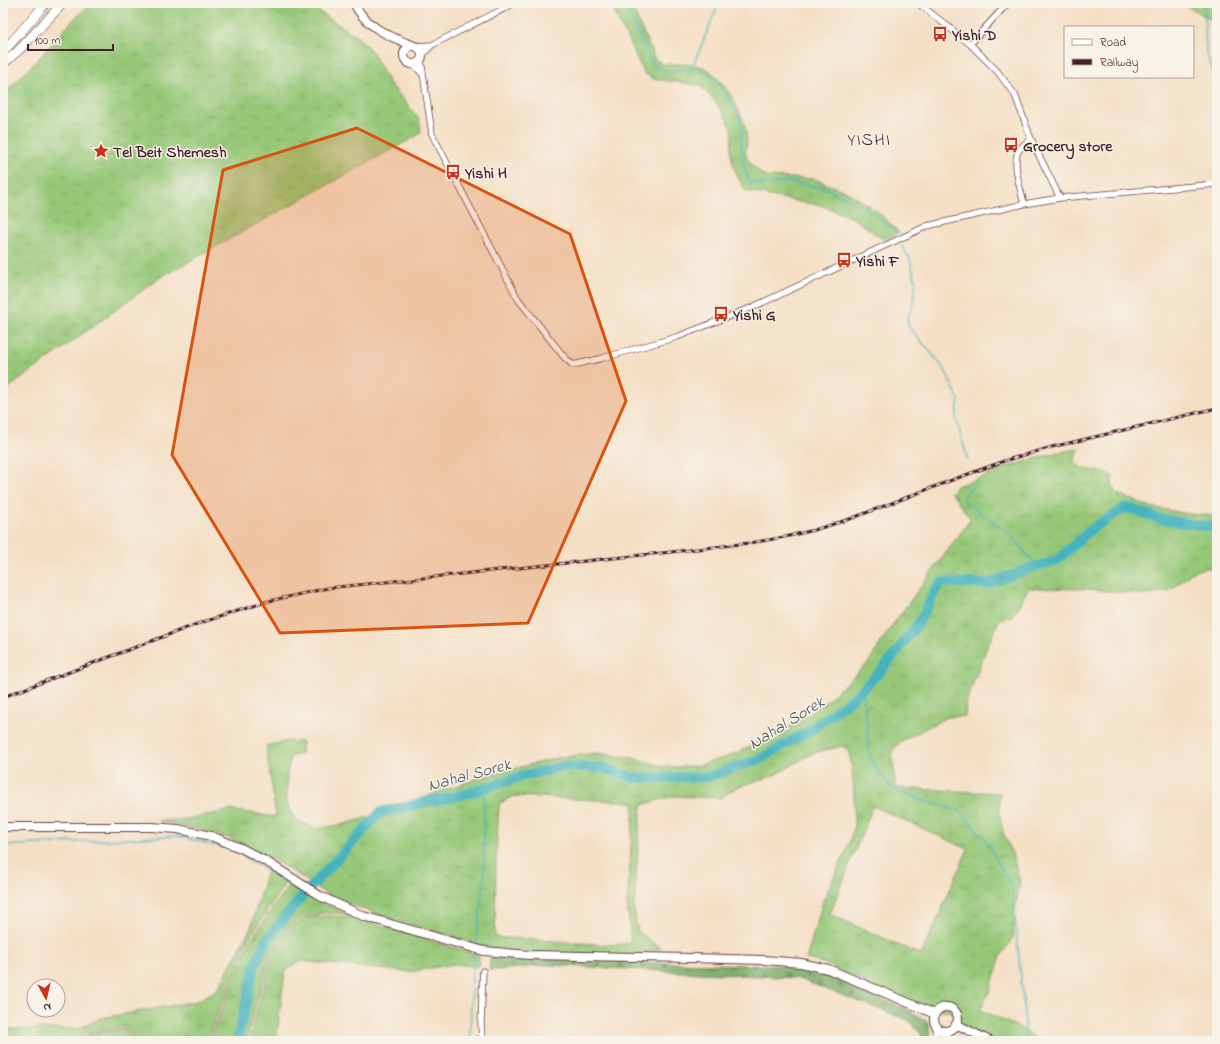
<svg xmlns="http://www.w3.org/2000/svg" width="1220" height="1044" font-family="'Indie Flower',sans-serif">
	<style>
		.grass { fill: url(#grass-tufts); stroke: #707452; fill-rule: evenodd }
		.forest { fill: url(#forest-firs); stroke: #61664a }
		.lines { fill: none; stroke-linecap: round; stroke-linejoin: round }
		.stream { stroke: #44b3bd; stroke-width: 1.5 }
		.river { stroke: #44b3bd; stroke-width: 10 }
		.minor-casing { stroke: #643c42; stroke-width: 7 }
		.tertiary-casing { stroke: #643c42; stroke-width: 8 }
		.secondary-casing { stroke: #643c42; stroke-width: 10 }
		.trunk-casing { stroke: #643c42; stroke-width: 10 }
		.minor { stroke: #fff; stroke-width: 5.5 }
		.tertiary { stroke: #fff; stroke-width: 7 }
		.secondary { stroke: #fff; stroke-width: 8 }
		.trunk { stroke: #fff; stroke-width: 9 }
		.rail-casing { stroke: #4a1f2b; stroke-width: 3 }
		.rail { stroke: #f7f3e8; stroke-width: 1.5; stroke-dasharray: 4.5; stroke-linecap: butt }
		.marked { fill: #d8530f; fill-opacity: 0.2; stroke: #d8530f; stroke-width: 3; stroke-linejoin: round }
		.labels { text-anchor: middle; stroke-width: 3; stroke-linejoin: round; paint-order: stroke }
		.poi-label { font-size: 16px; font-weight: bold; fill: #4a1f2b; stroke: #f7f3e8; text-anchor: start }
		.water-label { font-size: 17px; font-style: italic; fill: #48535e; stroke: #f7f3e8 }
		.quarter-label { font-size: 18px; letter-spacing: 1px; fill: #4a1f2b; stroke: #f7f3e8 }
	</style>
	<defs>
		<pattern id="grass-tufts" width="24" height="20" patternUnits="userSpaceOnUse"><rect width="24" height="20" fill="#96c878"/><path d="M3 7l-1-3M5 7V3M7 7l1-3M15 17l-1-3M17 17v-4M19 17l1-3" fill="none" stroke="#83ab68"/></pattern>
		<pattern id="forest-firs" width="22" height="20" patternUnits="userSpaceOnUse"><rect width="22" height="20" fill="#78ac68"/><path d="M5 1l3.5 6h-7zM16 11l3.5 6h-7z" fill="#648b56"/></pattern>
	</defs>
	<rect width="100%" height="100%" fill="#f7f3e8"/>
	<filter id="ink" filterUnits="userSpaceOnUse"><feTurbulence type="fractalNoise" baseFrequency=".025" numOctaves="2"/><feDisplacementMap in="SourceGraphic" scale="8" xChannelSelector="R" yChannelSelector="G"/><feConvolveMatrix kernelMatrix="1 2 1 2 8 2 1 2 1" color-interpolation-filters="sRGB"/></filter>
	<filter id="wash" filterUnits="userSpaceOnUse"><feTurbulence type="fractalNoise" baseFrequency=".012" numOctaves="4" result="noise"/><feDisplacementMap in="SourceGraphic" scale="16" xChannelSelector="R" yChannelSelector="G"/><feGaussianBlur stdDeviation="0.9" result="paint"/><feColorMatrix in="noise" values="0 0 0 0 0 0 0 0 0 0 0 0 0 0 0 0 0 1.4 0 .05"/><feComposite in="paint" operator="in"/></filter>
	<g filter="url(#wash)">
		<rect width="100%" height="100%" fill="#f4dfc5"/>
		<!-- grass -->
		<path class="grass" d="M93,3H306L359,38L373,53L388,81L419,119L421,132L418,135L159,278L3,392V99L10,88L42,55L74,19Z
			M610,3H630L655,59L663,64C673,64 694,64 703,67C720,74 742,110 745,128C746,132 747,138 747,143C747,146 745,149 745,152C747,162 759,172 766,177L814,179L847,192L877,211L899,232L884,240L855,219L821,205L800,202L746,191C739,180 732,166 731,153C730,146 733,138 732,131C729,117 710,96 700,85L654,79L644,73Z
			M1181,3H1217V23Z
			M1081,448L1077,453L1074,461C1082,472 1092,469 1104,472C1108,473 1110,475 1113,477L1112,482L1115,493L1150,507L1189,514L1217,516V567L1195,570L1171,590L1149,595L1088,589L1028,588L1020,605L1012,616L999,620L986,649L966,702L965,716L947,717L900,742L892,751L896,788L1000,793L999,810L1003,832L1012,854L1020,882L1015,910L1013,937L1000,958L991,988L980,1010C1000,1019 1023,1027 1039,1041H999L970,1030L957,1020L953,1012L928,1009L857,979L824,963L806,959L824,898L846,852L854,828V793L852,769L849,752L842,746L813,753L773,776L737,787L720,798L673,796L642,805L639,833L634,910L638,932L662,949L627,955L523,952L484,947L439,932L401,922L355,906L326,894L302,877L265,855L228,838L202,830L158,821L187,819L231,810L276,817L266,746L288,741L302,742L301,753L290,757L287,774V803L295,820L316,829L345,824L359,820L485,776L557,758L596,753L633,758L665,767L697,766L727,757L763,741L795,724L828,700L868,663L893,624L971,519L951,493L956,486L981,478L1004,468L1052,454ZM514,796L634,802L631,848L627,902L631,943L608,945L495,937L496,860L499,804ZM873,806L968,849L921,955L830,914Z
			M267,870L285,883L248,940L239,964L211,1029L209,1041H142L125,1027L87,1032L73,1041H3V1027L8,1029H78L102,1018L197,1001L218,989L251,927Z
			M290,883L317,901L348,914L327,913L304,915L285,931L277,942L266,968L246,1041H211L213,1030L241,965L250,941Z
			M327,916L352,917L479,955L478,967L455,964L410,972L300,961L285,971L276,1041H249L268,969L279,943L286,933L305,917Z
			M125,1029L139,1041H77L88,1034Z"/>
		<!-- forest -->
		<path class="forest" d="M490,957L521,959L787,966L812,970L832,976L910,1011L924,1019L929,1024L930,1037L929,1041H925L921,1034L908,1020L796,978L548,965L499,970H489Z"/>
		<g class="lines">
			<!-- stream -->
			<path class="stream" d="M625,3L650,59L655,66L668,71L692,69L706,72L718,82L739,116L742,133L741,149L748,181L754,184L793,182L828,189L865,208L896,231
				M1204,3L1206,53L1217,83
				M692,68L719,3
				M902,246L910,259L916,282L913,303L907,320L909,327L944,368L959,400L956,418L968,461
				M974,484L962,499L1011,535L1036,566
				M863,689L870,758L890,787L924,801L961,812L986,840L1012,888L1025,1019V1041
				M3,846L177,836L234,850L304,894
				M476,945L484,878V788
				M470,1041L472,976L475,951"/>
			<!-- river -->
			<path class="river" d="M237,1041L255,965L267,939L304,894L381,812L466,794L526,775L565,766L604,768L635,778L707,777L758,760L812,729L854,697L882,670L917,626L935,591L941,582L987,584L1036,566L1056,561L1090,530L1126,507L1160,519L1217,528"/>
		</g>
	</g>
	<g filter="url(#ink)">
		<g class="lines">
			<defs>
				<path id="minor" d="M918,3L970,44L997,71L1015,95L1031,139L1060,198
					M970,44L1008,3
					M416,46L432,45
					M422,57L425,52L432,45L515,3
					M421,60L432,134L518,299L565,358L573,365L599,359L677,337L753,307L927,226L1024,204L1060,198L1217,184
					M410,64L417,68L423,75
					M1024,204C1021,190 1011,162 1019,150C1022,146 1027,142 1031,139
					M482,1040L509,1041
					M482,1041L481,1023L483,971"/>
				<path id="tertiary" d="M935,1041L937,1026
					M940,1041L949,1030"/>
				<path id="secondary" d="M354,3C364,26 390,37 412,45
					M404 55a9 9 0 1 1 18 0a9 9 0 1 1-18 0Z
					M3,827H151L178,829L211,836L243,849L272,865L320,896L363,916L484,951L530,955L691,958L764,960L801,963L828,969L935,1014
					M934 1019a12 12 0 1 1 24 0a12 12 0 1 1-24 0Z
					M956,1024L990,1041"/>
				<path id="trunk" d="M3,52L46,3
					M3,64L20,49L63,3"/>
			</defs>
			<!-- minor casing -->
			<use href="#minor" class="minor-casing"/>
			<!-- tertiary casing -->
			<use href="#tertiary" class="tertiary-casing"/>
			<!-- secondary casing -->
			<use href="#secondary" class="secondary-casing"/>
			<!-- trunk casing -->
			<use href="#trunk" class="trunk-casing"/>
			<!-- minor -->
			<use href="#minor" class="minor"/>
			<!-- tertiary -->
			<use href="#tertiary" class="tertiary"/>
			<!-- secondary -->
			<use href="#secondary" class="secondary"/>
			<!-- trunk -->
			<use href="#trunk" class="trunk"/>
			<defs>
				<path id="rail" d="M3,697L197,624L269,601L328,588L671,552L749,543L785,537L814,530L850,519L952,480L1007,460L1052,447L1217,408"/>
			</defs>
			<!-- rail casing -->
			<use href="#rail" class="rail-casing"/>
			<!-- rail -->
			<use href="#rail" class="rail"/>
		</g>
	</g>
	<!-- marked area -->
	<path class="marked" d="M357,128L570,234L626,401L528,623L280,633L172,455L223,170Z"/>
	<!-- icons -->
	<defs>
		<symbol id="bus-bare" viewBox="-9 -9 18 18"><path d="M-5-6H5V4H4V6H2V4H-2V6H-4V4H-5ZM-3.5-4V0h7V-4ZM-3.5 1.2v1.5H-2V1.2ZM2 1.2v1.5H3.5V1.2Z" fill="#c8321e" stroke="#f7f3e8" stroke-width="2.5" paint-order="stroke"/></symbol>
		<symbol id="sight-bare" viewBox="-9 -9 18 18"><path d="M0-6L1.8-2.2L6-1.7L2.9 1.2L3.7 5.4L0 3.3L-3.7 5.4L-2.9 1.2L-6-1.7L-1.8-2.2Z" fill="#c8321e" stroke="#f7f3e8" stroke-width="2.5" paint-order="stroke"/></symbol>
	</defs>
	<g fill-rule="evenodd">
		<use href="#bus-bare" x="929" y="23" width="22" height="22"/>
		<use href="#bus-bare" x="1000" y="134" width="22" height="22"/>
		<use href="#sight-bare" x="90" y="140" width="22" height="22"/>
		<use href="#bus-bare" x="442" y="161" width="22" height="22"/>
		<use href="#bus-bare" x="833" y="249" width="22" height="22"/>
		<use href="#bus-bare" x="710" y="303" width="22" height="22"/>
	</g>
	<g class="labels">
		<!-- poi labels -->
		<g class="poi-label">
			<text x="952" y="40">Yishi D</text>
			<text x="1023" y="151">Grocery store</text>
			<text x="113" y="157">Tel Beit Shemesh</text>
			<text x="465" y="178">Yishi H</text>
			<text x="856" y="266">Yishi F</text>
			<text x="733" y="320">Yishi G</text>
		</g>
		<!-- water labels -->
		<g class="water-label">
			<text transform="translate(786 722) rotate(-32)" y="6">Nahal Sorek</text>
			<text transform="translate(469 774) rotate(-15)" y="6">Nahal Sorek</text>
		</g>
		<!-- quarter labels -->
		<g class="quarter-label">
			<text x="869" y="145">YISHI</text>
		</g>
	</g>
	<!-- margin -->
	<rect width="1220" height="1044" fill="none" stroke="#f7f3e8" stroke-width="16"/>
	<!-- legend -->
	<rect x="1064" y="26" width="130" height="52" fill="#f7f3e8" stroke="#b29e9c"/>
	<rect x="1072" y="39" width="20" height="6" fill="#ffffff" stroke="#b29e9c"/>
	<text x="1100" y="46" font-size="12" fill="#4a1f2b">Road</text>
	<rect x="1072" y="59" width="20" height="6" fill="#4a1f2b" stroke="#b29e9c"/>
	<text x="1100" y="66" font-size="12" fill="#4a1f2b">Railway</text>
	<!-- north arrow -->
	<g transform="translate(46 998) rotate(172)"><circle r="19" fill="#f7f3e8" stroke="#b29e9c"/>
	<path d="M0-3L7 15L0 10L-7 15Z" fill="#c8321e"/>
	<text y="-6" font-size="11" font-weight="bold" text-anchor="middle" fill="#4a1f2b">N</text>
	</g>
	<!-- scale -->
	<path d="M28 44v6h85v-6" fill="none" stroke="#4a1f2b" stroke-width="2"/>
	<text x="34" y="44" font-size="12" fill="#4a1f2b" stroke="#f7f3e8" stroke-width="3" paint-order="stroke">100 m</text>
</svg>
